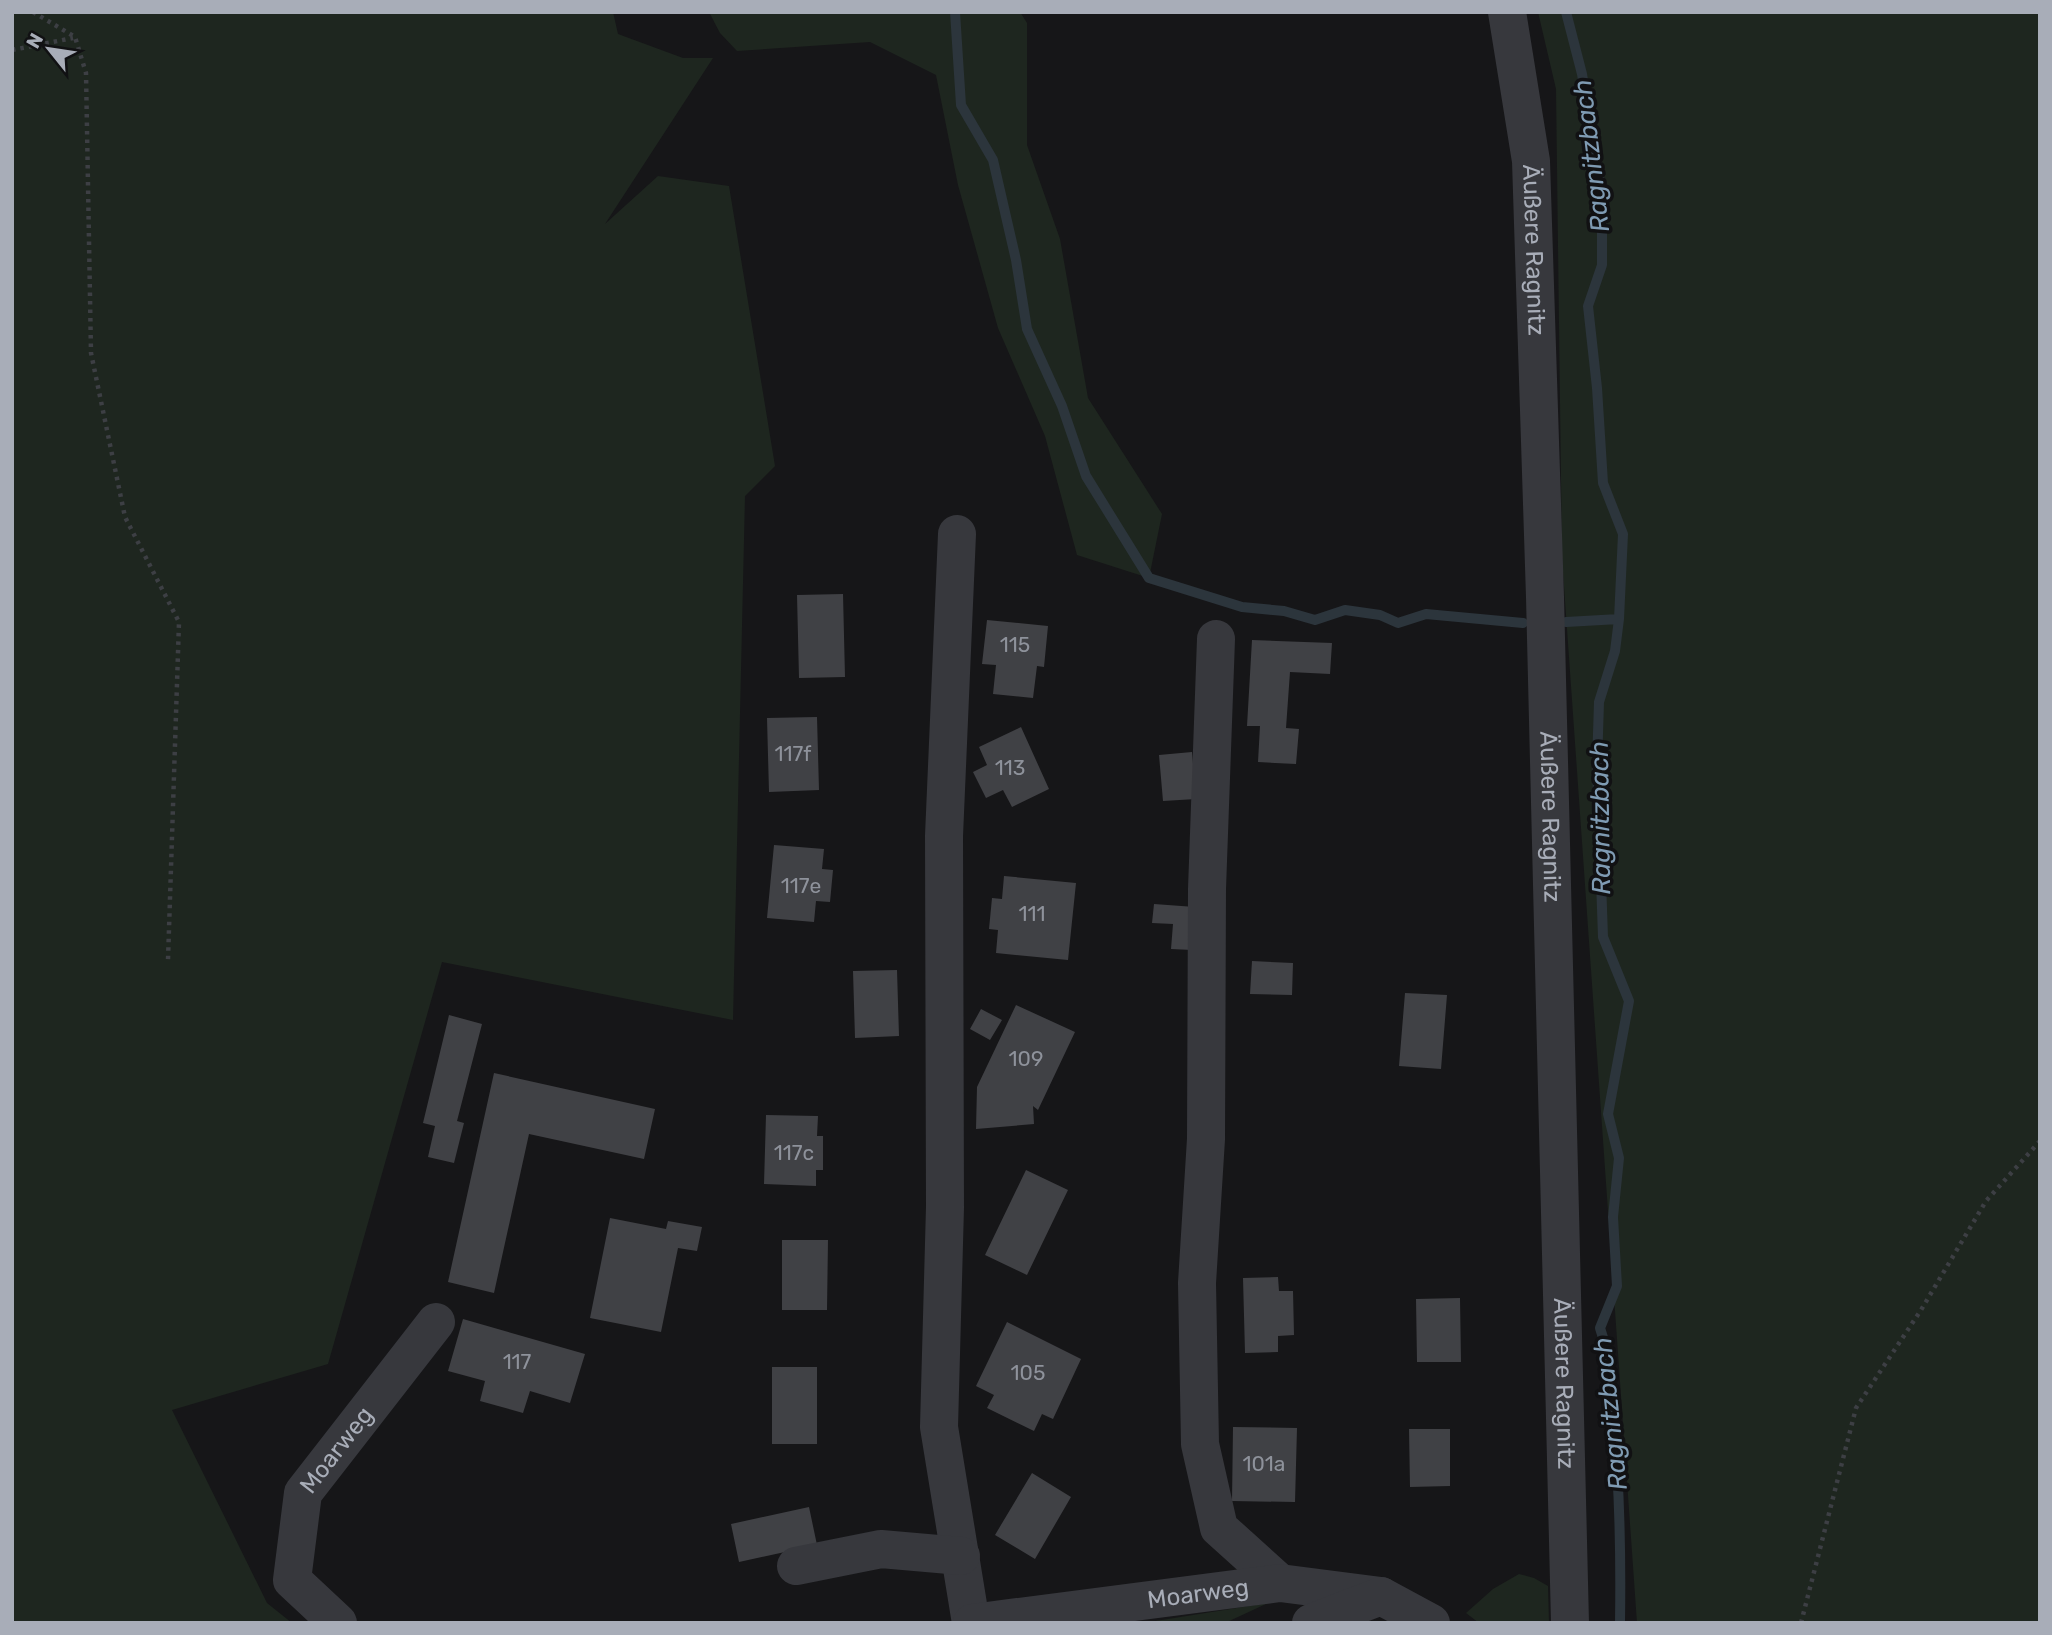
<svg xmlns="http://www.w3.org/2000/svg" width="2052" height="1635" font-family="Rubik,sans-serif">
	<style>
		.green { fill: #1e261f }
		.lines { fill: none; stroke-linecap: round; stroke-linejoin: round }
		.stream { stroke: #2c353c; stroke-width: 10 }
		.building { fill: #404145 }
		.path { stroke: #3d3f44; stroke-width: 4.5; stroke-dasharray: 3.5 5; stroke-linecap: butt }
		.minor { stroke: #37383d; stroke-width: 38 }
		.labels { text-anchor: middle; stroke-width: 7; stroke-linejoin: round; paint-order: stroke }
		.number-label { font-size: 21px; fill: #8e929b }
		.street-label { font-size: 24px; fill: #a8adb8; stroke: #111113 }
		.water-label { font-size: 26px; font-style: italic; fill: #7f9bb3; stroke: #111113 }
	</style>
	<rect width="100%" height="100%" fill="#161618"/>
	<!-- green -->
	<path class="green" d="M12,12H613L618,34L683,58H713L605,224L658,176L729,186L775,466L745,496L733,1020L442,962L328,1364L172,1410L267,1603L292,1623H12Z
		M709,12H1020L1027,23V145L1060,239L1088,398L1162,514L1149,578L1077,555L1045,436L998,328L958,185L936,75L870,42L737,51L720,33Z
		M1538,12H2040V1623H1637L1562,558L1556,89Z
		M1519,1574L1534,1578L1548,1586L1549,1623H1479L1466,1613L1493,1589Z
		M1268,1603L1225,1623H1143Z"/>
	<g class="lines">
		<!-- stream -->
		<path class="stream" d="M955,12L961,105L993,160L1016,260L1027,329L1062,406L1086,476L1149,578L1242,607L1284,611L1315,620L1345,610L1380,615L1398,623L1426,614L1523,623
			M1566,12L1582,74L1602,195V265L1588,306L1597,388L1603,483L1623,534L1619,619L1615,651L1599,702L1597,766L1603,937L1629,1001L1608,1114L1619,1158L1613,1217L1617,1286L1600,1328C1610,1357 1611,1388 1613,1418C1620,1487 1621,1554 1620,1623
			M1566,622L1619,619"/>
	</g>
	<!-- building -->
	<path class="building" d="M843,594L845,677L799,678L797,595Z
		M987,620L1048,626L1044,667L1037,666L1033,698L993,694L996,665L982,664Z
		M1252,640L1332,643L1330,674L1290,672L1286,728L1299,729L1296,764L1258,762L1260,726H1247Z
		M817,717L819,790L769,792L767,718Z
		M1021,727L1049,789L1012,807L1003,790L986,798L973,772L987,765L979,747Z
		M1192,752L1196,799L1163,801L1159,755Z
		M774,845L824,849L822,869L833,870L830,902L816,901L814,922L767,918Z
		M1004,876L1076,883L1068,960L996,953L998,930L989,929L992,898L1002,899Z
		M1154,904L1195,907L1192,950L1171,949L1173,924L1152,923Z
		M1252,961L1293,963L1292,995L1250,994Z
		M897,970L899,1036L855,1038L853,971Z
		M1405,993L1447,995L1441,1069L1399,1066Z
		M1016,1005L1075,1032L1038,1110L1033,1106L1034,1124L976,1129L977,1087Z
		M981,1009L1002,1020L990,1040L970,1029Z
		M449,1015L482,1024L457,1121L464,1123L454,1163L428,1157L435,1126L423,1123Z
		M494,1073L655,1109L644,1159L529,1134L494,1293L448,1282Z
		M766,1115L818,1116L817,1136H823V1170H816V1186L764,1184Z
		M1026,1170L1068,1190L1027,1275L985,1255Z
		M610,1218L666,1229L668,1221L702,1227L697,1251L678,1248L661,1332L590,1318Z
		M782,1240H828L827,1310H782Z
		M1278,1277L1279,1291H1293L1294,1335L1278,1336V1352L1245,1353L1243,1278Z
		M1460,1298L1461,1362H1417L1416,1299Z
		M463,1319L585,1354L570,1403L530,1391L523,1413L480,1401L485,1381L448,1371Z
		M1007,1322L1081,1359L1053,1419L1042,1414L1034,1431L987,1408L994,1395L976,1386Z
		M772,1367H817V1444H772Z
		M1233,1427L1297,1428L1295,1502L1232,1501Z
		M1409,1429H1450V1486L1410,1487Z
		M1032,1473L1071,1497L1035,1559L995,1535Z
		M809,1507L817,1545L739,1562L731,1524Z"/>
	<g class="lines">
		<!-- path -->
		<path class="path" d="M33,12L75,37L86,73L91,353L125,517L179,622L168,960
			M12,50L73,38
			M1801,1623L1856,1408L1921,1310L1986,1201L2040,1141"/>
		<!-- minor -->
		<g class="minor">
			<path id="s1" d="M1507,12L1531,161L1545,597L1570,1623"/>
			<path d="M957,534L944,836L945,1207L939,1427L971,1623"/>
			<path d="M1216,639L1207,889L1206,1139L1197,1283L1200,1444L1219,1528L1280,1583"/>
			<path d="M796,1566L881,1549L961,1556"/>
			<path id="s2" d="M338,1623L292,1580L303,1493L436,1322"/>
			<path id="s3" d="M972,1623L1280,1583L1381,1596"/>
			<path d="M1311,1623L1381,1596L1431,1623"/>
		</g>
	</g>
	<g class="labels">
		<!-- number labels -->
		<g class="number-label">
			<text x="1015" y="652">115</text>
			<text x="793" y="761">117f</text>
			<text x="1010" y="775">113</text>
			<text x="801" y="893">117e</text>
			<text x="1032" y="921">111</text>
			<text x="1026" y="1066">109</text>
			<text x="794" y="1160">117c</text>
			<text x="517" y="1369">117</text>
			<text x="1028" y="1380">105</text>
			<text x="1264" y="1471">101a</text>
		</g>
		<!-- street labels -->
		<g class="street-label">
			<text dy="8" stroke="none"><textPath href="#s1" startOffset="240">Äußere Ragnitz</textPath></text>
			<text dy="8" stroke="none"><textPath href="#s1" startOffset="807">Äußere Ragnitz</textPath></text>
			<text dy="8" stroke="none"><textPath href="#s1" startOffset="1374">Äußere Ragnitz</textPath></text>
			<text dy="8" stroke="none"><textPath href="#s2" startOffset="205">Moarweg</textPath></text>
			<text dy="8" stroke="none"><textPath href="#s3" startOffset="228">Moarweg</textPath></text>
		</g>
		<!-- water labels -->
		<g class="water-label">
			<text transform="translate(1591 156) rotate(-97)" y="9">Ragnitzbach</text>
			<text transform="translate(1600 818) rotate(-91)" y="9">Ragnitzbach</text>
			<text transform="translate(1610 1414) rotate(-96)" y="9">Ragnitzbach</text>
		</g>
	</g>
	<!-- border -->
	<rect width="2052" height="1635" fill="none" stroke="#a8adb8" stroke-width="28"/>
	<!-- north arrow -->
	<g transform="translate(49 49) rotate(300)" stroke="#111113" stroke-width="5" paint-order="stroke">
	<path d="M0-5L12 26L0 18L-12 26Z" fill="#a8adb8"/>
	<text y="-10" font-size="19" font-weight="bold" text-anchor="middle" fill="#a8adb8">N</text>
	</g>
</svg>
